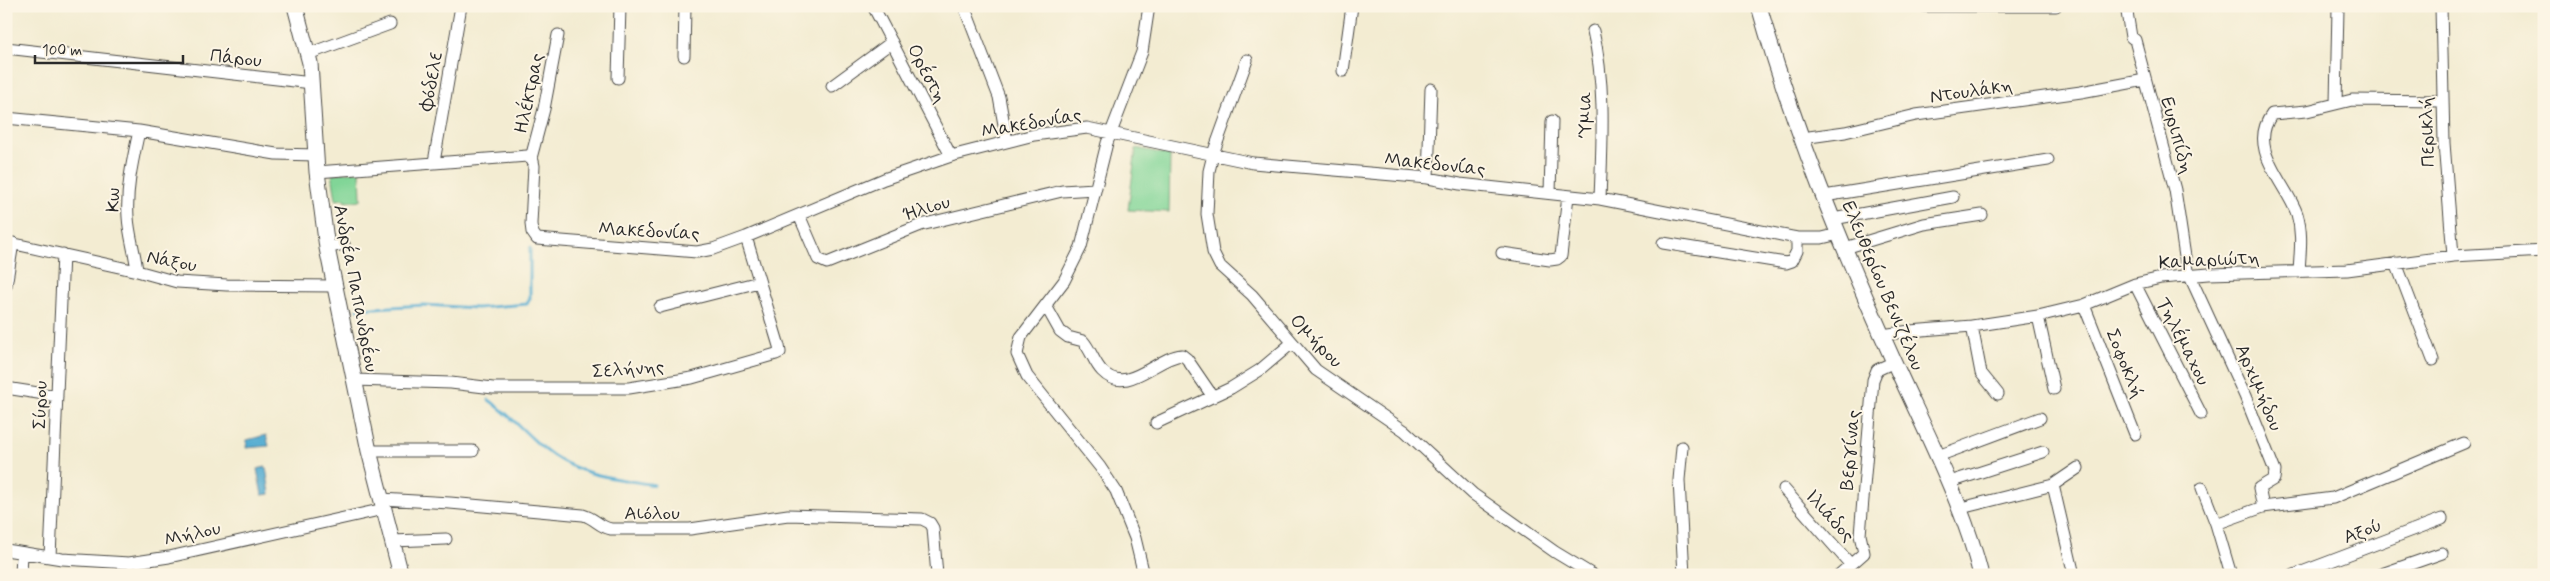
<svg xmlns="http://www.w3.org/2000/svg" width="2550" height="581" font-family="Mynerve,sans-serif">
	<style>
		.green { fill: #81d597; stroke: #568061 }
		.water { fill: #56add2; stroke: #406c7e }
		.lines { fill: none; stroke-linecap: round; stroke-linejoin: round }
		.stream { stroke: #56add2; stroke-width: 3 }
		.minor-casing { stroke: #494844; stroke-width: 13 }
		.major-casing { stroke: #494844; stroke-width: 17 }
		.minor { stroke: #fff; stroke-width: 11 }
		.major { stroke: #fff; stroke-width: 15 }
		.labels { text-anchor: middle; stroke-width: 4; stroke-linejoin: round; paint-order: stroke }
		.street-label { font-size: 19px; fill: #2b2b2b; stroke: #fcf5e5 }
	</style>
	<rect width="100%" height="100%" fill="#fcf5e5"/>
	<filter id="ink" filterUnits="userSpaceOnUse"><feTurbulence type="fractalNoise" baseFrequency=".02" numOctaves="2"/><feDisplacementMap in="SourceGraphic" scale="10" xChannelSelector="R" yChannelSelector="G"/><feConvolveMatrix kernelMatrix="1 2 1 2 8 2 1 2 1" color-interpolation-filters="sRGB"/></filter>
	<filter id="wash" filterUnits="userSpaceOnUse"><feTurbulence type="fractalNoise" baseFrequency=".0096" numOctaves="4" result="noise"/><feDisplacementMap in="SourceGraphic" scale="20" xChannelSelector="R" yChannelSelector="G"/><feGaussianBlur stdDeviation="1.12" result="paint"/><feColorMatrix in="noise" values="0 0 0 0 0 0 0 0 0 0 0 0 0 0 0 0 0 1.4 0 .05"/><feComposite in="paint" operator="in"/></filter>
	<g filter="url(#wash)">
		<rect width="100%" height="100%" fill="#f3ecd2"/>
		<!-- green -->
		<path class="green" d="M1136,148L1170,155L1169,212L1128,210Z
			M360,171L361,200L345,202V199L336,200L332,174Z"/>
		<!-- water -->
		<path class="water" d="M266,435L269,446L246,448L247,440Z
			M266,467L270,494L262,495L257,469Z"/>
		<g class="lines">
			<!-- stream -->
			<path class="stream" d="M358,309L424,305L477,308L527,304L530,298V248
				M489,400C509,414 525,433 543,448C576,476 614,478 654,485"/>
		</g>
	</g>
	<g filter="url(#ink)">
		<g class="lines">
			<defs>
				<path id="minor" d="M873,6L951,156
					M964,6L999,97L1007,141
					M1924,6H2056
					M2126,6L2131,37L2135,40L2175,190L2187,270L2245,396L2275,471L2274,479L2259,488L2263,507
					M2441,6L2444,143L2453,256
					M1593,31C1606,86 1602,143 1600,199
					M6,48L312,83
					M308,54L390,24
					M684,56L685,6
					M1247,60L1214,151L1209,171L1207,214L1213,252L1220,266L1252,295L1316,370L1405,431L1473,494L1555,552L1593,575
					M1343,71L1352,6
					M618,78L620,6
					M832,86L892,42
					M2336,103L2338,8
					M6,118L139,131L276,154L316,155
					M1802,138L1845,132L1916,115L2081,92L2145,80
					M531,158L544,109L558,35
					M434,162L461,6
					M317,172L527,156L533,161L534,166L531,224L532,232L537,239L697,252L713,249L746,237L884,179L951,156L1034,135L1087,128L1253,163L1428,178L1460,184L1600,199L1797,238H1822L1839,234
					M1428,178L1431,89
					M1550,193L1552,121
					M1824,196L2048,160
					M799,215L818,259L827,263L921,225L1062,191L1095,189
					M1833,219L1953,197
					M6,242L137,271L177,282L227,285L335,286
					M1663,243L1786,263L1792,261L1797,251V238
					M327,248L344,244
					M1845,248L1924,224L1982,215
					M1502,253L1550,260L1557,259L1561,256L1568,196
					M2396,263L2433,360
					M137,271C135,252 129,235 128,217C126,188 133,159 139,131
					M2299,272C2300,252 2303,234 2297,214C2287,184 2246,149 2272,114L2307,111L2352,100L2442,101
					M2135,284L2201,414
					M6,286L13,243
					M2084,305L2135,434
					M1046,306L1060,331L1068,337L1083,341C1091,350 1094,363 1102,371C1127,397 1156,357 1182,355L1187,359L1213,397
					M660,307L759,282
					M2038,316L2054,389
					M1972,326L1981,373L1998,394
					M1882,335L1910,331L1972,326L2038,316L2084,305L2135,284L2161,278L2209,274L2347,270L2453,256L2544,251
					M354,380L451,383L493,388H629L692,378L776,354L780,352L779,346L746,237
					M6,388L57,396
					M1156,423L1231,388L1260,370L1292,343
					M1682,447L1679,480L1684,575
					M369,451H473
					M1938,456L2040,418
					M1950,482L2043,452
					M2053,485L2074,575
					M2202,488L2216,524L2263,507L2333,498L2464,443
					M1784,489L1851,565
					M381,499L450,503L583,515C595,518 599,527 611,529H690L788,515L922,519L930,523L933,528L937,575
					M1961,508L2053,485L2078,468
					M2216,524L2231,575
					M392,541L446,539
					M6,550L62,559L129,563L169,557L384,509
					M50,557L63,254
					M21,575L22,553
					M1144,575L1135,538L1116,491L1100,467L1027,376L1017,354L1021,337L1064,281L1081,247L1107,143L1142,52L1149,6
					M1839,575L1864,553L1860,535L1873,380L1877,370L1894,362
					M2294,575L2442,519
					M2379,575L2442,553"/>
				<path id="major" d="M295,6L310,63L317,172L327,248L369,451L401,575
					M1759,6C1793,128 1842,247 1894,362C1926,433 1962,500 1981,575"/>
			</defs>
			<!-- minor casing -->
			<use href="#minor" class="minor-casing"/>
			<!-- major casing -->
			<use href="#major" class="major-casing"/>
			<!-- minor -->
			<use href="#minor" class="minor"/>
			<!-- major -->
			<use href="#major" class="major"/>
		</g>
	</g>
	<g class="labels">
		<!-- street labels -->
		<g class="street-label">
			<text transform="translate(236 57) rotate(6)" y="7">Πάρου</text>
			<text transform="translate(928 73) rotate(63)" y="7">Ορέστη</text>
			<text transform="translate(430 81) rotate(-80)" y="7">Φόδελε</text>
			<text transform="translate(1971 90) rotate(-8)" y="7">Ντουλάκη</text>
			<text transform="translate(528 93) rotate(-78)" y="7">Ηλέκτρας</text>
			<text transform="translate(1584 115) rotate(-91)" y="7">Ύμια</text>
			<text transform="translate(1031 122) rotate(-10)" y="7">Μακεδονίας</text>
			<text transform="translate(2426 132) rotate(-92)" y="7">Περικλή</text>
			<text transform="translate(2178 135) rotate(75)" y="7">Ευριπίδη</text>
			<text transform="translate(1435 163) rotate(6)" y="7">Μακεδονίας</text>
			<text transform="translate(112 200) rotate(-89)" y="7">Κω</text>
			<text transform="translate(926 207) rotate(-17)" y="7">Ήλιου</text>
			<text transform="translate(649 230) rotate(3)" y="7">Μακεδονίας</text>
			<text transform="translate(2209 259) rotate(-3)" y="7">Καμαριώτη</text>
			<text transform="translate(172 260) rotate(11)" y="7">Νάξου</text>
			<text transform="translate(1884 285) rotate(67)" y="7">Ελευθερίου Βενιζέλου</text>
			<text transform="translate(357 288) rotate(79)" y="7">Ανδρέα Παπανδρέου</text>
			<text transform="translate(1317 340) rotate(46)" y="7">Ομήρου</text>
			<text transform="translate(2184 341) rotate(63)" y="7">Τηλέμαχου</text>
			<text transform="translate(2126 363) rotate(68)" y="7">Σοφοκλή</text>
			<text transform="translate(628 368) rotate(-4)" y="7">Σελήνης</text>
			<text transform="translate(2260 387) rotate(67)" y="7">Αρχιμήδου</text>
			<text transform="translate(39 405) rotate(-88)" y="7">Σύρου</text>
			<text transform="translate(1849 450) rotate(-85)" y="7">Βεργίνας</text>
			<text x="652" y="519">Αιόλου</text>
			<text transform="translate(1831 515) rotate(48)" y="7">Ιλιάδος</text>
			<text transform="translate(2362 530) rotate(-21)" y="7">Αξού</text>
			<text transform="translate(192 533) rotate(-13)" y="7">Μήλου</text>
		</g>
	</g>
	<!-- margin -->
	<rect width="2550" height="581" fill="none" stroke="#fcf5e5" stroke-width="25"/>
	<!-- scale -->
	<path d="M35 55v8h148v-8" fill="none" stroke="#2b2b2b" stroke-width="2.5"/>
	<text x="42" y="55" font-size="15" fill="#2b2b2b" stroke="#fcf5e5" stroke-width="4" paint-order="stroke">100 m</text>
</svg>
